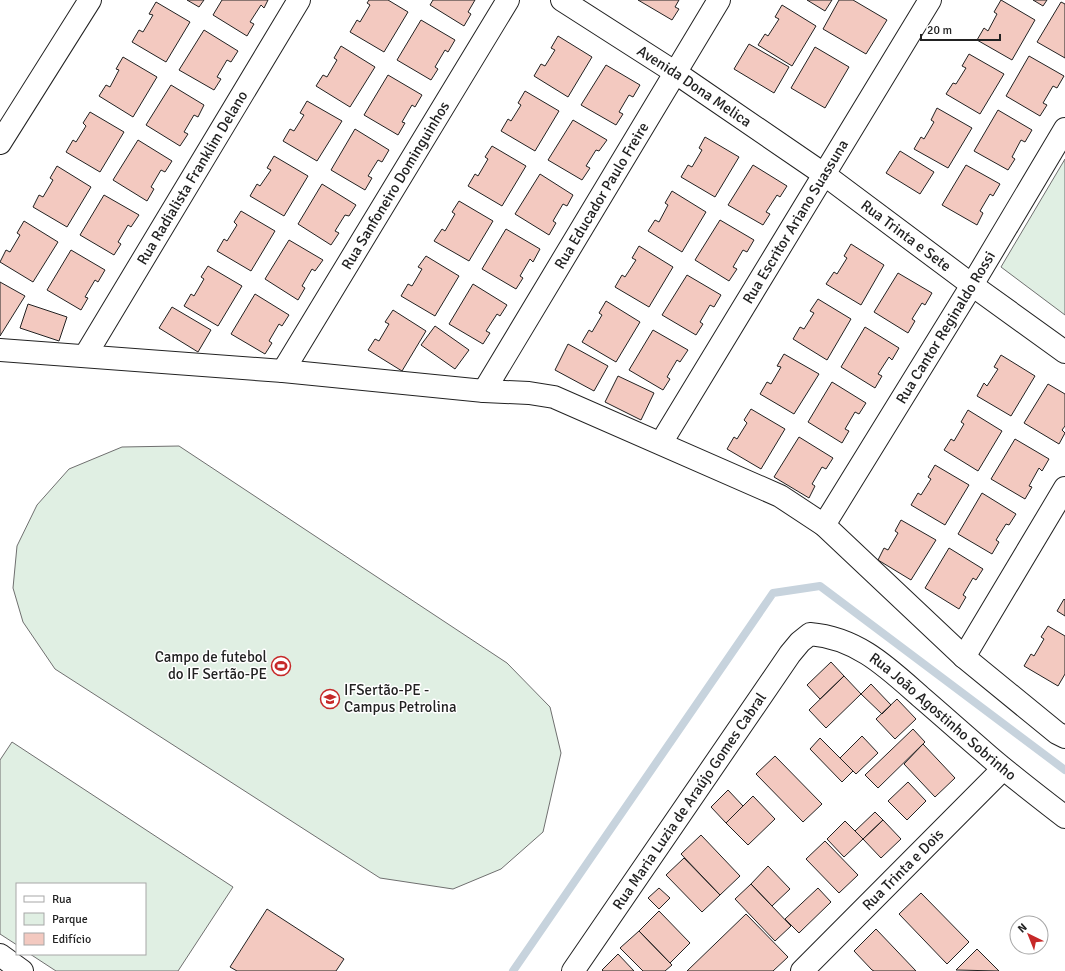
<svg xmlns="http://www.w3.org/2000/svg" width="1065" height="971" font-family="Signika,sans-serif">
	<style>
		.green { fill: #e0efe3; stroke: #6f6f6f }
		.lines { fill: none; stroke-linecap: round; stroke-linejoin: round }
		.stream { stroke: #c7d3dd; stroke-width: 8 }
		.building { fill: #f3c9c0; stroke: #222 }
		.minor-casing { stroke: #222; stroke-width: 24 }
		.minor { stroke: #fff; stroke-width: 22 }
		.labels { text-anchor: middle; stroke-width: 3; stroke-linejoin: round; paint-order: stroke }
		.street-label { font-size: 15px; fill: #222; stroke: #fff }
		.poi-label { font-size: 15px; fill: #222; stroke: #fff; text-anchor: end }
	</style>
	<rect width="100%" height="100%" fill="#fff"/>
	<!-- green -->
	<path class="green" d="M1065,159V315L1001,267Z
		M179,446L507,663L550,707L561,753L543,832L501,869L453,889L380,878L55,669L23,622L13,588L17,546L37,505L69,469L122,447Z
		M12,742L233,887L178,971H56L30,954H145V884H17V945L0,934V760Z"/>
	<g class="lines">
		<!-- stream -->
		<path class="stream" d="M513,971L773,593L820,586L1065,770"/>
	</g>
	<!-- building -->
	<path class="building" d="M187,0H204L199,7Z
		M222,0H268L264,8L261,5L250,22L254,24L247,36L213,15Z
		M369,0H388L408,12L384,52L350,32L357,20L360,22L370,5L367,3Z
		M433,0H475L468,12L471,14L464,26L430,5Z
		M638,0H679L675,7L679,9L672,20Z
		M807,0H832L825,11Z
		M839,0H853L887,20L866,54L823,29Z
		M1001,0L1035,20L1012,60L977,40L984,28L988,31L997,14L994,12Z
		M1033,0H1047L1043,6Z
		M156,2L190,22L166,62L132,42L139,30L143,32L153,15L149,14Z
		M1061,2L1065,4V58L1037,42Z
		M782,5L816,26L792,66L758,45L765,34L768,36L779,19L775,17Z
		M421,20L455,40L448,52L445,50L435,67L438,69L431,80L397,60Z
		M204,30L238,51L231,62L227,60L217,77L221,79L214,90L179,70Z
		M558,36L592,57L568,97L534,76L541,64L545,66L555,50L551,48Z
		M749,44L789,67L774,93L734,69Z
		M341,46L375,67L350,107L316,86L323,75L327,77L337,60L334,58Z
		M815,47L849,67L825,108L791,88Z
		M969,54L1004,74L980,114L946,94L953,83L956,84L966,68L962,66Z
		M1029,56L1064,76L1057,88L1053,86L1043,103L1047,105L1040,116L1006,96Z
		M123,57L157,77L133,117L99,96L106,85L110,87L119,70L116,69Z
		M606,65L640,85L633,97L629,95L619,112L623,114L616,125L581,105Z
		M388,75L422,95L415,107L412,105L402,122L405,123L398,135L364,115Z
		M171,85L204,105L198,117L194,115L184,132L188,134L180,146L146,125Z
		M525,91L559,111L535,151L501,131L508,119L511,121L521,105L518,103Z
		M307,101L342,121L317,161L283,141L290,129L294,131L304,115L300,113Z
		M937,108L972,128L948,168L914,149L921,137L924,139L934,122L931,120Z
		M998,110L1032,130L1025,142L1021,140L1012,157L1015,159L1008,170L974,151Z
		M90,112L124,132L100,172L66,152L73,140L76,142L86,126L83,123Z
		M573,120L607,140L599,151L596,150L586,166L590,168L582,180L548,160Z
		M355,129L389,150L382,162L378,160L368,176L372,178L365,190L331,170Z
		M705,137L739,157L715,197L681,177L688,165L692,167L702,150L699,148Z
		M138,140L172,161L165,172L161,170L151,187L154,189L147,201L113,180Z
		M492,146L526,166L502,206L468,186L475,174L478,176L488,159L485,157Z
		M900,151L934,172L920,194L886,173Z
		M274,156L308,176L284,216L250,196L257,184L260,186L271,170L267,168Z
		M753,165L787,186L780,197L777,195L766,212L770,214L763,225L728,205Z
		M966,165L1000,184L993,196L990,194L980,211L983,213L977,225L942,205Z
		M57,166L91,187L67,227L33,207L39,195L43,197L53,180L50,178Z
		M540,174L573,195L567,206L563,204L553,221L556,223L549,235L515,214Z
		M322,184L356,205L349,216L345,215L335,231L339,233L331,245L298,224Z
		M672,191L706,212L682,252L648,231L655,220L659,222L668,205L665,203Z
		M104,195L139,215L131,227L128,225L118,242L121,244L114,255L80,235Z
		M459,201L493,221L469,261L434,241L442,229L445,231L455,214L452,212Z
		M241,211L275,231L251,271L217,251L224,239L227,241L237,225L234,222Z
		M720,220L754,240L747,252L743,250L733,267L737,269L729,281L695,260Z
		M24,221L58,242L33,282L0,262L6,250L10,252L20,235L17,233Z
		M506,229L540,249L533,262L530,259L520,276L523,278L516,289L482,269Z
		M289,240L323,260L315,271L312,269L302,286L305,288L298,300L265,279Z
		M851,244L884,265L861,305L826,284L834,272L837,274L847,258L844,256Z
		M639,246L673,267L649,307L615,287L622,275L625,277L636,260L632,258Z
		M71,250L105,270L98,282L95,280L85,297L88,298L81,310L47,290Z
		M426,256L459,276L435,316L401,296L408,284L412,286L422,269L418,267Z
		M208,266L242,286L218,326L184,306L191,294L194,296L204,279L201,277Z
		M898,273L932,293L925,305L922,303L912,319L915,321L908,333L874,312Z
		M687,275L721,295L714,307L710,305L700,322L703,324L696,335L662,315Z
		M0,282L25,296L0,336Z
		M473,284L507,305L500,316L497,314L486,331L490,333L483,344L449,324Z
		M255,294L289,315L282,326L279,324L269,341L272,343L265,354L231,334Z
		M818,299L851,319L827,360L793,339L800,327L804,329L814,313L810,311Z
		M606,301L640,322L616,362L582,342L589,330L592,332L602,315L599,313Z
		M28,304L67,317L59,341L20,328Z
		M172,307L211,330L198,352L159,328Z
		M393,310L426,331L402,371L368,350L375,339L379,341L389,324L385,322Z
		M435,326L469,350L455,369L421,345Z
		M865,327L899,348L892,360L889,357L878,374L882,376L875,388L841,367Z
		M653,330L688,350L680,362L677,360L667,377L670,379L663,390L629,370Z
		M568,344L608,366L594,391L555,370Z
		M784,354L819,374L794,414L760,394L767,382L771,384L781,367L777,366Z
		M1001,355L1035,376L1011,416L977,396L984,383L987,386L998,369L994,367Z
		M618,376L654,393L641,420L605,402Z
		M832,382L866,403L859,414L855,412L845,429L849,431L842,443L808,422Z
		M1048,384L1065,394V426L1062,430L1065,433L1059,444L1024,423Z
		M751,409L785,429L761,469L727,449L734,437L737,439L747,423L744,420Z
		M968,410L1002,431L978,471L944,450L951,439L954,441L964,424L961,422Z
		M799,437L833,458L826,469L822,467L812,484L815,486L809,498L774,477Z
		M1015,439L1049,459L1042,471L1039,468L1029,486L1032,487L1025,499L991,479Z
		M935,465L969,485L945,525L911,505L918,493L921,495L931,479L928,477Z
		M982,493L1016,514L1009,525L1006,524L996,540L999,542L992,554L958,534Z
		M901,520L936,540L911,580L878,560L884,548L888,550L898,533L895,531Z
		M949,548L983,569L976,580L973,578L963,595L966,597L959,609L925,588Z
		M1064,599L1065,600V616L1057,611Z
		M1048,626L1065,636V674L1058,686L1024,666L1031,654L1034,656L1044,639L1041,637Z
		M831,662L844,676L820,699L807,685Z
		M844,676L861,694L826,728L809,710Z
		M871,684L891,705L882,714L861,694Z
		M897,699L916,719L895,739L876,719Z
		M913,729L925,742L878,788L865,775Z
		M862,736L878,753L856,774L840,758Z
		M820,738L853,771L842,782L810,749Z
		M923,744L955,778L935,797L904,764Z
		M775,756L822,804L803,822L756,774Z
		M908,782L926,801L907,820L888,801Z
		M728,790L743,806L726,823L711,807Z
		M753,796L775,819L748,845L726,823Z
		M875,812L883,820L863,839L855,831Z
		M883,820L901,839L881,858L863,839Z
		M845,821L863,839L844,857L827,839Z
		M701,835L740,876L720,895L681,854Z
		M825,841L858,875L839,893L806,859Z
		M684,858L720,895L702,912L666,875Z
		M768,866L790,889L772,906L751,884Z
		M751,884L791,926L775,941L735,899Z
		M659,888L670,898L659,909L648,898Z
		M818,888L831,902L799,933L785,919Z
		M921,893L969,942L947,964L899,914Z
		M267,909L344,959L336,971H237L230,967Z
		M659,911L690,943L670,963L639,931Z
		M746,914L788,957L773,971H687Z
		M876,929L916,971H874L872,970L854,951Z
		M639,931L672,965L665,971H643L620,948Z
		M977,949L999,971L956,970Z
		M618,954L634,971H603L602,970Z"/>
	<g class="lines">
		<defs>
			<g id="minor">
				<path id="s1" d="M562,0L676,73L825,175L972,285L1065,352"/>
				<path d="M0,143L90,0"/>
				<path d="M0,350L283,371L484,391L529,393L554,397L780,496L824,525L964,657L1057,733L1065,737"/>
				<path id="s2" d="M85,356L299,0"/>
				<path id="s3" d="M283,371L508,0"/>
				<path id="s4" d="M484,391L719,0"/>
				<path id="s5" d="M661,443L930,0"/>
				<path id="s6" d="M824,525L972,285L1065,129"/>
				<path d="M964,657L1065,488"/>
				<path d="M0,955L22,971"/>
				<path id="s7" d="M573,971L790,654L800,642L810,634C858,638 888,668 922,698C943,716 963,734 984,752C1010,775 1038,796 1065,817"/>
				<path id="s8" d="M802,971L1003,769"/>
			</g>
		</defs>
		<!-- minor casing -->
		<use href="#minor" class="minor-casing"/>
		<!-- minor -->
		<use href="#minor" class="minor"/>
	</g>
	<!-- icons -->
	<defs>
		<symbol id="stadium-ring" viewBox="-11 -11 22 22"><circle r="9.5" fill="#fff" stroke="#c62828" stroke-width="1.5"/><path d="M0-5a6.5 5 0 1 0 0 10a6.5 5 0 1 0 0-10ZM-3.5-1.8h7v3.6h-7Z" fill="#c62828"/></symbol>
		<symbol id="university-ring" viewBox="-11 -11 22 22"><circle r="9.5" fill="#fff" stroke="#c62828" stroke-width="1.5"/><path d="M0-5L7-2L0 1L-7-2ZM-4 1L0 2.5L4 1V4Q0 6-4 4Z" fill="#c62828"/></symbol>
	</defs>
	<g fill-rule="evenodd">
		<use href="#stadium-ring" x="270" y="655" width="22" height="22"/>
		<use href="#university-ring" x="319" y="688" width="22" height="22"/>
	</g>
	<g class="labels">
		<!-- street labels -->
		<g class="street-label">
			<text dy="5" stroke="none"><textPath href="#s1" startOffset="158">Avenida Dona Melica</textPath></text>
			<text dy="5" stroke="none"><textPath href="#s2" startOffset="208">Rua Radialista Franklim Delano</textPath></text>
			<text dy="5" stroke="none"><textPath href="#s3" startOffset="217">Rua Sanfoneiro Dominguinhos</textPath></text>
			<text dy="5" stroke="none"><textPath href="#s4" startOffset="228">Rua Educador Paulo Freire</textPath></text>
			<text dy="5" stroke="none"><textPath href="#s5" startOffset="259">Rua Escritor Ariano Suassuna</textPath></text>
			<text dy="5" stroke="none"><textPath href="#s1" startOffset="417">Rua Trinta e Sete</textPath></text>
			<text dy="5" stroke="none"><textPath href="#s6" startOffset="232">Rua Cantor Reginaldo Rossi</textPath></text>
			<text dy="5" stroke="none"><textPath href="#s7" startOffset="572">Rua João Agostinho Sobrinho</textPath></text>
			<text dy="5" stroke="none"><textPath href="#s7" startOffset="206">Rua Maria Luzia de Araújo Gomes Cabral</textPath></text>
			<text dy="5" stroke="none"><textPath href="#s8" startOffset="143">Rua Trinta e Dois</textPath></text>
		</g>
		<!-- poi labels -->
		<g class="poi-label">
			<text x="267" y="662">Campo de futebol<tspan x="267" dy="17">do IF Sertão-PE</tspan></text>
			<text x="344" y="695" text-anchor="start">IFSertão-PE -<tspan x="344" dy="17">Campus Petrolina</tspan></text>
		</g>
	</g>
	<!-- legend -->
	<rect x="16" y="883" width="130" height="72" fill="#ffffff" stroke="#a7a7a7"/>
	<rect x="24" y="896" width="20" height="6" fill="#ffffff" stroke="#a7a7a7"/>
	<text x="52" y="903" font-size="12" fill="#222222">Rua</text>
	<rect x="24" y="913" width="20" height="12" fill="#e0efe3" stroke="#a7a7a7"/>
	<text x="52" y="923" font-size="12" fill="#222222">Parque</text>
	<rect x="24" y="933" width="20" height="12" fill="#f3c9c0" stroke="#a7a7a7"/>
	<text x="52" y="943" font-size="12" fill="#222222">Edifício</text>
	<!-- north arrow -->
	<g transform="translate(1029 935) rotate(317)"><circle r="19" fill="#ffffff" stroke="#a7a7a7"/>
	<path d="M0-3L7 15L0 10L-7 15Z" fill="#c62828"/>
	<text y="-6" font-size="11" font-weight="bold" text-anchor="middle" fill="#222222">N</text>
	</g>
	<!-- scale -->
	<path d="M921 34v6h79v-6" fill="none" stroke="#222222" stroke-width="2"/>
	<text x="927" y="34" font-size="12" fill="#222222" stroke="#ffffff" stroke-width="3" paint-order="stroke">20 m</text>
</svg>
